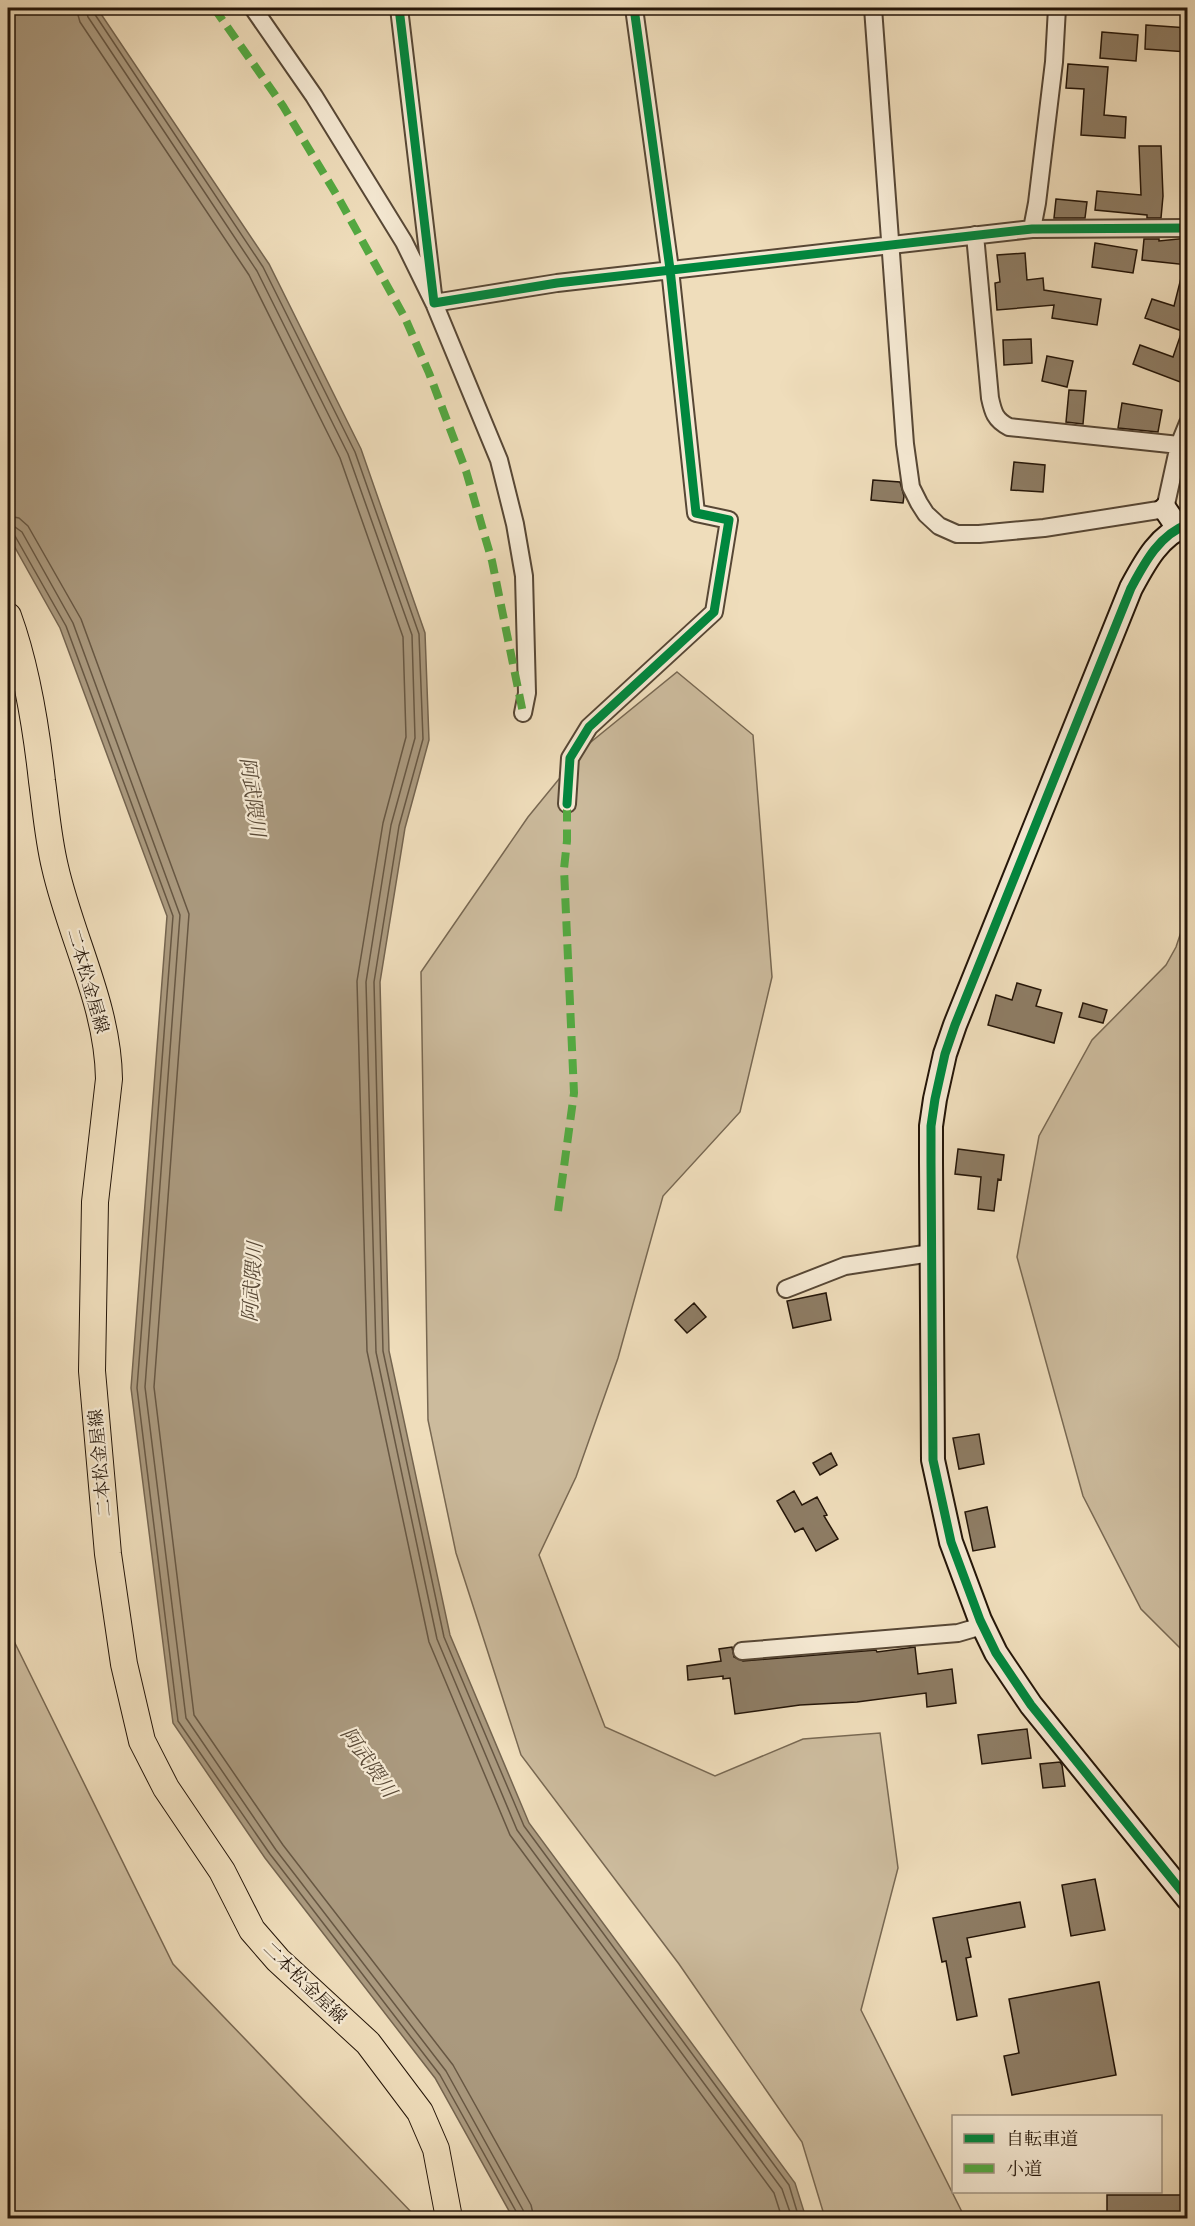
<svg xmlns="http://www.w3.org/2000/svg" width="1195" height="2226" font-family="'IM FELL DW Pica','Noto Serif JP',serif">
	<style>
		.green { fill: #ccbb9d; stroke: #786852; stroke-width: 1.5 }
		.water { fill: #aa997e; stroke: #74644f; stroke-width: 1.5 }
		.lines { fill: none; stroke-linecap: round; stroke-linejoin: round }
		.shore { stroke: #675743; stroke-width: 1.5 }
		.building { fill: #8e7d65; stroke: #241508; stroke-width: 1.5 }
		.street-casing { stroke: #574735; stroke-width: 20 }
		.secondary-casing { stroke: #241508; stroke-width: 26 }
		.primary-casing { stroke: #241508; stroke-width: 28 }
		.street { stroke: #f5e9d3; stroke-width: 16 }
		.secondary { stroke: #f5e9d3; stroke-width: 22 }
		.primary { stroke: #efddbb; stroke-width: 26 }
		.quiet { stroke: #53a941; stroke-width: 8; stroke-dasharray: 15 8; stroke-linecap: butt }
		.cycleway-casing { stroke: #f5e9d3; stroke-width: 13 }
		.cycleway { stroke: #00873e; stroke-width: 9 }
		.labels { text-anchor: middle; stroke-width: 4.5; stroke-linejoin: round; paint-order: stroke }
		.street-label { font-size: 18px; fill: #241508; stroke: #f5e9d3 }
		.water-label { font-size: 20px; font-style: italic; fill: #5a4a37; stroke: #f5e9d3 }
	</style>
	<rect width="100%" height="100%" fill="#efddbb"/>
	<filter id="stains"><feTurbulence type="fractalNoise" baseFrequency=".00333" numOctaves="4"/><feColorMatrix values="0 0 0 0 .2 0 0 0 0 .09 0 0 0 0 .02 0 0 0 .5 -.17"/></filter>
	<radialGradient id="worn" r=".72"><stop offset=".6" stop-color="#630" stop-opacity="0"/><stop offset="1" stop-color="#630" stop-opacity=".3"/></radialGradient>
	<!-- green -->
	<path class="green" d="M677,672L753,735L772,977L740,1112L663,1196L618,1358L576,1477L539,1555L605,1727L715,1776L803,1739L880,1733L898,1868L861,2010L965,2218H825L802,2142L679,1964L521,1755L456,1553L428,1420L421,972L528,817L586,746Z
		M1187,914V1655L1141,1609L1083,1496L1017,1257L1039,1136L1092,1040L1166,965L1176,947Z
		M8,1629L173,1964L415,2216V2218H8Z"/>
	<!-- water -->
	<path class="water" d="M8,8H97L269,264L361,449L425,633L429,740L405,828L380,982L389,1351L450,1635L529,1823L795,2183L806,2218H513L435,2078L265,1858L173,1723L131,1388L167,916L60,628L8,535Z"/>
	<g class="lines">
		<!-- shore -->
		<path class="shore" d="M76,8L80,22L249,275L340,458L403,637L406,737L383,823L357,981L367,1351L429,1642L510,1835L774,2193L782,2218
			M85,8L88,17L257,271L348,454L412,635L415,738L391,825L366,982L376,1352L437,1639L517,1830L782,2189L792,2218
			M93,8L94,13L263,267L355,452L419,634L423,739L399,826L374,982L383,1351L444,1637L524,1826L789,2185L799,2218
			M8,516L19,518L28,526L81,619L189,914L154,1387L194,1715L283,1845L453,2065L531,2205L534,2218
			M8,525L15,527L22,532L73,623L180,915L145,1387L186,1718L276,1850L446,2071L523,2210L525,2218
			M8,533L15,536L66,626L173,916L137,1388L178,1721L270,1854L440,2075L517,2213L518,2218"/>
	</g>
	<!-- building -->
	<path class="building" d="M1146,25L1188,28V52L1145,49Z
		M1102,32L1138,35L1136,61L1100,58Z
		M1068,64L1108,67L1104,115L1126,117L1125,138L1081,135L1084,89L1066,88Z
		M1139,146H1161L1163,196L1161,218H1147V215L1095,210L1097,191L1141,195Z
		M1056,199L1087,202L1085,218H1054Z
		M1188,238V265L1142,260L1144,239H1159V241Z
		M1095,243L1137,250L1133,273L1092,267Z
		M1025,253L1027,280L1043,278L1044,290L1101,299L1097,325L1052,318L1054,305L997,310L995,283L1000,282L997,255Z
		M1182,274L1188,275V385L1133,364L1140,345L1173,357L1182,331L1145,318L1152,299L1174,306Z
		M1031,339L1032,363L1004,365L1003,340Z
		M1047,356L1073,361L1067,387L1042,381Z
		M1069,390L1086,391L1083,424L1066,422Z
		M1122,403L1162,410L1158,432L1118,428Z
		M1014,462L1045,465L1043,492L1011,490Z
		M873,480L900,482L904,496L903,503L871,500Z
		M1017,983L1041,990L1036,1006L1062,1013L1054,1043L988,1025L996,995L1012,1000Z
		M1083,1003L1107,1010L1103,1023L1079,1017Z
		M958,1149L1004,1155L1001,1180L998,1179L994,1211L978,1209L981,1177L955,1174Z
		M826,1293L831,1320L793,1328L787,1301Z
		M694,1303L706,1317L687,1333L675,1320Z
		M979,1434L984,1464L959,1469L953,1438Z
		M831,1453L837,1465L820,1475L813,1463Z
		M794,1491L802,1505L817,1497L827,1515L824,1516L838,1539L816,1551L803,1528L795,1532L777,1501Z
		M987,1507L995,1547L973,1551L965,1512Z
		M732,1647L734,1657L743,1661L876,1650L877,1652L915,1647L918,1674L952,1669L956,1703L927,1707L926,1693L857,1702L800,1705L735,1714L730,1678L723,1679V1676L688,1680L687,1666L721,1661L719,1649Z
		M1027,1729L1031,1758L982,1764L978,1735Z
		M1060,1762L1062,1765L1065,1786L1043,1788L1040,1764Z
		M1095,1879L1105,1930L1071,1936L1062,1885Z
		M1020,1902L1025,1927L967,1938L971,1957L966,1958L977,2016L957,2020L946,1961L942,1962L933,1918Z
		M1099,1982L1116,2075L1012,2095L1004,2056L1019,2053L1009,1999Z
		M1107,2195H1188V2218H1107Z"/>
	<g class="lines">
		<defs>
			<path id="street" d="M253,8L314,96L404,242L434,303L499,460L515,524L524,576L527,693L523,713
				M399,8L434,303L557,283L1032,229L1188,228
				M873,8L905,444L911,487L919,503L926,514L939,526L957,534H979L1044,528L1165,509L1179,445L1188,423
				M1032,229L1037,203L1054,62L1057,8
				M975,235L990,398C993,412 995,420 1009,427L1179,445
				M567,804L570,758L589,727L714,612L729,520L696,513L670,269L634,8
				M786,1289L845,1266L931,1253
				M742,1651L958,1633L982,1626"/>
			<path id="secondary" d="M1165,509L1178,528
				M1188,524C1159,535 1145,562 1131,588L955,1025L945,1054L935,1099L931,1126V1162L933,1460L951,1542L980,1620L996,1653L1031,1705L1188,1899"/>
			<path id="primary" d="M8,616C27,668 36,726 42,781C46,810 48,838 55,867C71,938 108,1005 109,1079L95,1202L92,1371L108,1554L124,1664L142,1741L166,1788L222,1871L252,1930L278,1960L368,2043L420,2112L436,2149L449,2218"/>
		</defs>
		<!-- street casing -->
		<use href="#street" class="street-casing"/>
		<!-- secondary casing -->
		<use href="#secondary" class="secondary-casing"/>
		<!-- primary casing -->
		<use href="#primary" class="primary-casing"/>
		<!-- street -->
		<use href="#street" class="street"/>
		<!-- secondary -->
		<use href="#secondary" class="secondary"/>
		<!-- primary -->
		<use href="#primary" class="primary"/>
		<!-- quiet -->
		<path class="quiet" d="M214,8L283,106L339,199L405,318L429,373L466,471L492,561L523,713
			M558,1211L574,1093L564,869L567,841V804"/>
		<defs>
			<path id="cycleway" d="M399,8L434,303L557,283L1032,229L1188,228
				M1188,524C1159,535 1145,562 1131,588L955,1025L945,1054L935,1099L931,1126V1162L933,1460L951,1542L980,1620L996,1653L1031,1705L1188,1899
				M567,804L570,758L589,727L714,612L729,520L696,513L670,269L634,8"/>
		</defs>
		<!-- cycleway casing -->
		<use href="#cycleway" class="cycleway-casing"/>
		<!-- cycleway -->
		<use href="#cycleway" class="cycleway"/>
	</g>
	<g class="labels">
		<!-- street labels -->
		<g class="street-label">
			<text transform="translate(88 981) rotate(74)" y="6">二本松金屋線</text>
			<text transform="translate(100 1463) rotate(-95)" y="6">二本松金屋線</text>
			<text transform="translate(305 1983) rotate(44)" y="6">二本松金屋線</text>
		</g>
		<!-- water labels -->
		<g class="water-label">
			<text transform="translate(253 797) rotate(82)" y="7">阿武隈川</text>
			<text transform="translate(252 1282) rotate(-86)" y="7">阿武隈川</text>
			<text transform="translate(369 1762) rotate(55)" y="7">阿武隈川</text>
		</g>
	</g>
	<!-- margin -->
	<rect width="1195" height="2226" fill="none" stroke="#efddbb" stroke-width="30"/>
	<rect x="9" y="9" width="1177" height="2208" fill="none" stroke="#241508" stroke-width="3"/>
	<rect x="15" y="15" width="1165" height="2196" fill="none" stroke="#241508" stroke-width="1.5"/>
	<!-- legend -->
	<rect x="952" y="2115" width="210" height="78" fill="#f5e9d3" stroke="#a19482" stroke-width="1.5"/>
	<rect x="964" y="2134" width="30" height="9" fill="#00873e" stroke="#a19482" stroke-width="1.5"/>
	<text x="1006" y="2145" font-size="18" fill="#241508">自転車道</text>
	<rect x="964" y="2164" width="30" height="9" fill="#53a941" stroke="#a19482" stroke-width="1.5"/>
	<text x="1006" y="2175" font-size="18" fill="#241508">小道</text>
	<rect width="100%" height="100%" filter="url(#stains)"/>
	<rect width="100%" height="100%" fill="url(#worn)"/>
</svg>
